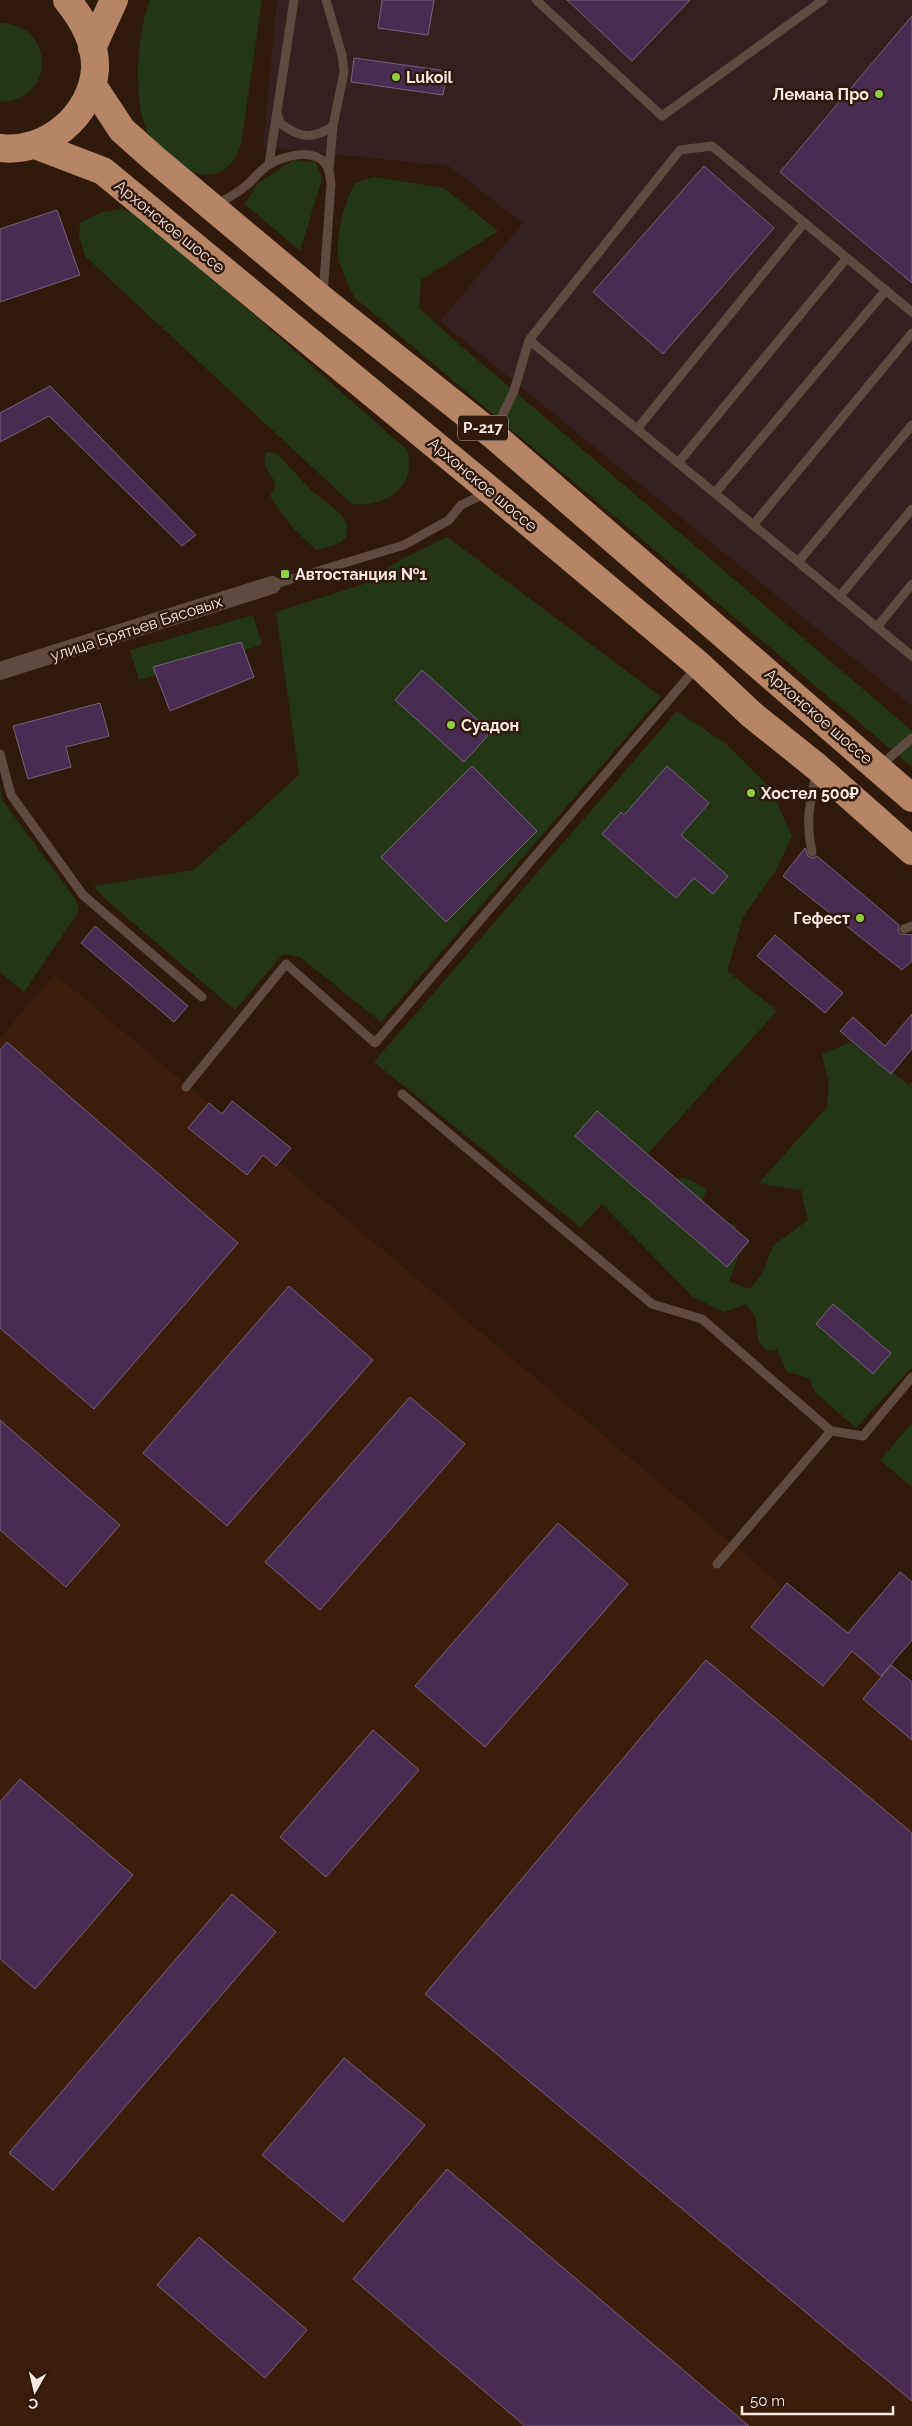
<svg xmlns="http://www.w3.org/2000/svg" width="912" height="2426" font-family="Raleway,sans-serif">
	<style>
		.commercial { fill: #34211f }
		.built { fill: #3a1d0b }
		.green { fill: #233717 }
		.building { fill: #482c52; stroke: #76647c }
		.lines { fill: none; stroke-linecap: round; stroke-linejoin: round }
		.lane { stroke: #5e4a3e; stroke-width: 9 }
		.street { stroke: #5e4a3e; stroke-width: 18 }
		.highway { stroke: #b68565; stroke-width: 28 }
		.poi-dot { fill: #90cd40; stroke: #2f190b; stroke-width: 2 }
		.labels { text-anchor: middle; stroke-width: 5; stroke-linejoin: round; paint-order: stroke }
		.shield { fill: #2f190b; stroke: #beaba2; stroke-width: 1 }
		.shield-label { font-size: 15px; font-weight: bold; fill: #fbeae2 }
		.poi-label { font-size: 16px; font-weight: bold; fill: #fbeae2; stroke: #2f190b; text-anchor: start }
		.street-label { font-size: 16px; fill: #fbeae2; stroke: #2f190b }
	</style>
	<rect width="100%" height="100%" fill="#2f190b"/>
	<!-- commercial -->
	<path class="commercial" d="M277,0H912V706L440,321L523,223L449,166L263,147Z"/>
	<!-- built -->
	<path class="built" d="M55,974L912,1695V2426H0V1038Z"/>
	<!-- green -->
	<path class="green" d="M150,0H262L241,144C226,192 181,177 157,145C154,140 148,135 146,129C133,95 137,33 150,0Z
		M0,23C56,24 56,101 0,102Z
		M293,160L316,162L322,179L300,251L245,204L257,184Z
		M374,177L444,188L498,231L421,280L419,308L454,340L912,731V767L354,297C349,286 344,275 340,264C333,243 344,202 355,183Z
		M122,209L143,217L407,450C418,486 385,508 352,504L86,257L79,237L80,223L102,212Z
		M266,452L277,454L312,491L341,514L347,524L346,537L340,543L316,550L292,527L270,496C281,480 270,479 265,465C264,461 265,456 266,452Z
		M447,537L661,697L381,1022L300,957L283,954L235,1010L104,898L94,886L194,870L299,775L276,612L364,584L402,559Z
		M253,615L262,645L139,680L130,650Z
		M677,711L726,744L770,788L792,836L776,870L743,917L727,971L777,1011L632,1171L654,1180L686,1178L707,1189L697,1211L703,1217L736,1225L738,1257L729,1282L750,1289L762,1274L773,1246L808,1220L801,1190L759,1183L827,1107L829,1084L822,1054L851,1042L909,1085L912,1082V1367L856,1428L815,1392L809,1378L787,1372L777,1350L767,1351L758,1340L756,1318L746,1304L724,1312L693,1297L602,1204L580,1227L374,1062Z
		M0,788L3,801L75,899L79,907L77,914L24,992L0,972Z
		M912,1423V1487L880,1460Z"/>
	<!-- building -->
	<path class="building" d="M382,0H434L428,35L378,28Z
		M567,0H690L632,61Z
		M912,16V283L780,172Z
		M354,58L447,71L443,95L351,82Z
		M704,166L774,228L663,354L593,292Z
		M57,210L80,275L0,302V229Z
		M50,386L196,535L182,546L49,416L0,442V413Z
		M241,642L254,677L170,711L153,667Z
		M422,670L491,732L464,762L395,700Z
		M100,703L109,736L66,747L71,767L28,779L13,726Z
		M472,766L537,831L446,922L381,857Z
		M667,766L709,803L681,835L728,876L713,894L694,878L676,898L602,834L621,812L624,815Z
		M805,848L808,856L813,858L817,856L899,925L898,931L900,934L912,935V961L902,970L783,876Z
		M95,926L188,1006L174,1022L81,943Z
		M775,935L843,993L825,1013L757,956Z
		M912,1014V1049L891,1074L840,1031L853,1017L885,1046Z
		M7,1042L238,1243L94,1409L0,1328V1050Z
		M232,1101L291,1148L276,1166L263,1155L247,1175L188,1128L209,1103L222,1114Z
		M597,1111L749,1241L727,1267L575,1136Z
		M289,1286L373,1360L227,1526L143,1453Z
		M833,1304L891,1353L873,1374L816,1324Z
		M410,1397L465,1444L320,1610L265,1562Z
		M0,1420L120,1525L66,1587L0,1530Z
		M558,1523L628,1584L485,1747L415,1686Z
		M900,1572L912,1582V1640L881,1676L852,1651L823,1686L751,1627L787,1583L848,1633Z
		M706,1660L912,1833V2401L425,1994Z
		M891,1665L912,1682V1740L863,1699Z
		M373,1730L419,1770L326,1877L280,1837Z
		M20,1779L133,1875L35,1989L0,1959V1802Z
		M232,1894L276,1932L53,2190L9,2153Z
		M344,2058L425,2125L343,2222L262,2155Z
		M447,2169L749,2426H525L353,2279Z
		M199,2237L307,2330L265,2378L157,2285Z"/>
	<g class="lines">
		<!-- lane -->
		<path class="lane" d="M326,0L342,55L344,72L333,126L329,170
			M536,0L662,116L823,0
			M277,113L280,123C299,138 313,140 333,126
			M269,164L294,0
			M215,205C227,199 238,193 248,184C255,178 262,168 270,164C284,156 312,148 325,163C330,169 330,177 331,184L323,295
			M529,340L912,656
			M637,429L804,223
			M494,433L514,391L529,340L680,150L712,146L912,312
			M678,463L846,259
			M715,493L886,290
			M754,524L912,333
			M798,562L912,425
			M272,585L404,545L449,520L461,505L487,493
			M840,596L912,509
			M877,627L912,584
			M0,754L11,795L83,895L202,997
			M880,766L912,738
			M812,852C805,822 810,801 817,771
			M904,929L912,926
			M186,1087L286,964L375,1043L697,667
			M402,1094L652,1304L702,1319L831,1431
			M717,1564L831,1431L863,1436L912,1377"/>
		<!-- street -->
		<path class="street" d="M0,671L272,585"/>
		<!-- highway -->
		<path class="highway" d="M92,48L114,0
			M93,86L122,130L157,161L323,300L493,435L912,798
			M35,145L103,171L491,491L699,665L751,714L817,767L912,851
			M0,148C46,154 92,115 95,69C96,42 83,20 67,0"/>
	</g>
	<!-- markers -->
	<g class="poi-dot">
		<circle cx="396" cy="77" r="5"/>
		<circle cx="879" cy="94" r="5"/>
		<rect x="280" y="569" width="10" height="10" rx="2.5"/>
		<circle cx="451" cy="725" r="5"/>
		<circle cx="751" cy="793" r="5"/>
		<circle cx="860" cy="918" r="5"/>
	</g>
	<g class="labels">
		<!-- shield labels -->
		<rect class="shield" x="458" y="415.5" width="50" height="25" rx="4"/>
		<g class="shield-label">
			<text x="483" y="433">Р-217</text>
		</g>
		<!-- poi labels -->
		<g class="poi-label">
			<text x="406" y="83">Lukoil</text>
			<text x="869" y="100" text-anchor="end">Лемана Про</text>
			<text x="295" y="580">Автостанция №1</text>
			<text x="461" y="731">Суадон</text>
			<text x="761" y="799">Хостел 500₽</text>
			<text x="850" y="924" text-anchor="end">Гефест</text>
		</g>
		<!-- street labels -->
		<g class="street-label">
			<text transform="translate(170 226) rotate(39)" y="6">Архонское шоссе</text>
			<text transform="translate(483 484) rotate(40)" y="6">Архонское шоссе</text>
			<text transform="translate(136 628) rotate(-18)" y="6">улица Брятьев Бясовых</text>
			<text transform="translate(819 716) rotate(41)" y="6">Архонское шоссе</text>
		</g>
	</g>
	<!-- north arrow -->
	<g transform="translate(35 2391) rotate(188)" stroke="#2f190b" stroke-width="4" paint-order="stroke">
	<path d="M0-4L9 19L0 12L-9 19Z" fill="#fbeae2"/>
	<text y="-8" font-size="14" font-weight="bold" text-anchor="middle" fill="#fbeae2">С</text>
	</g>
	<!-- scale -->
	<path d="M742 2406v8h151v-8" fill="none" stroke="#fbeae2" stroke-width="2.5"/>
	<text x="750" y="2406" font-size="15" fill="#fbeae2" stroke="#2f190b" stroke-width="4" paint-order="stroke">50 m</text>
</svg>
